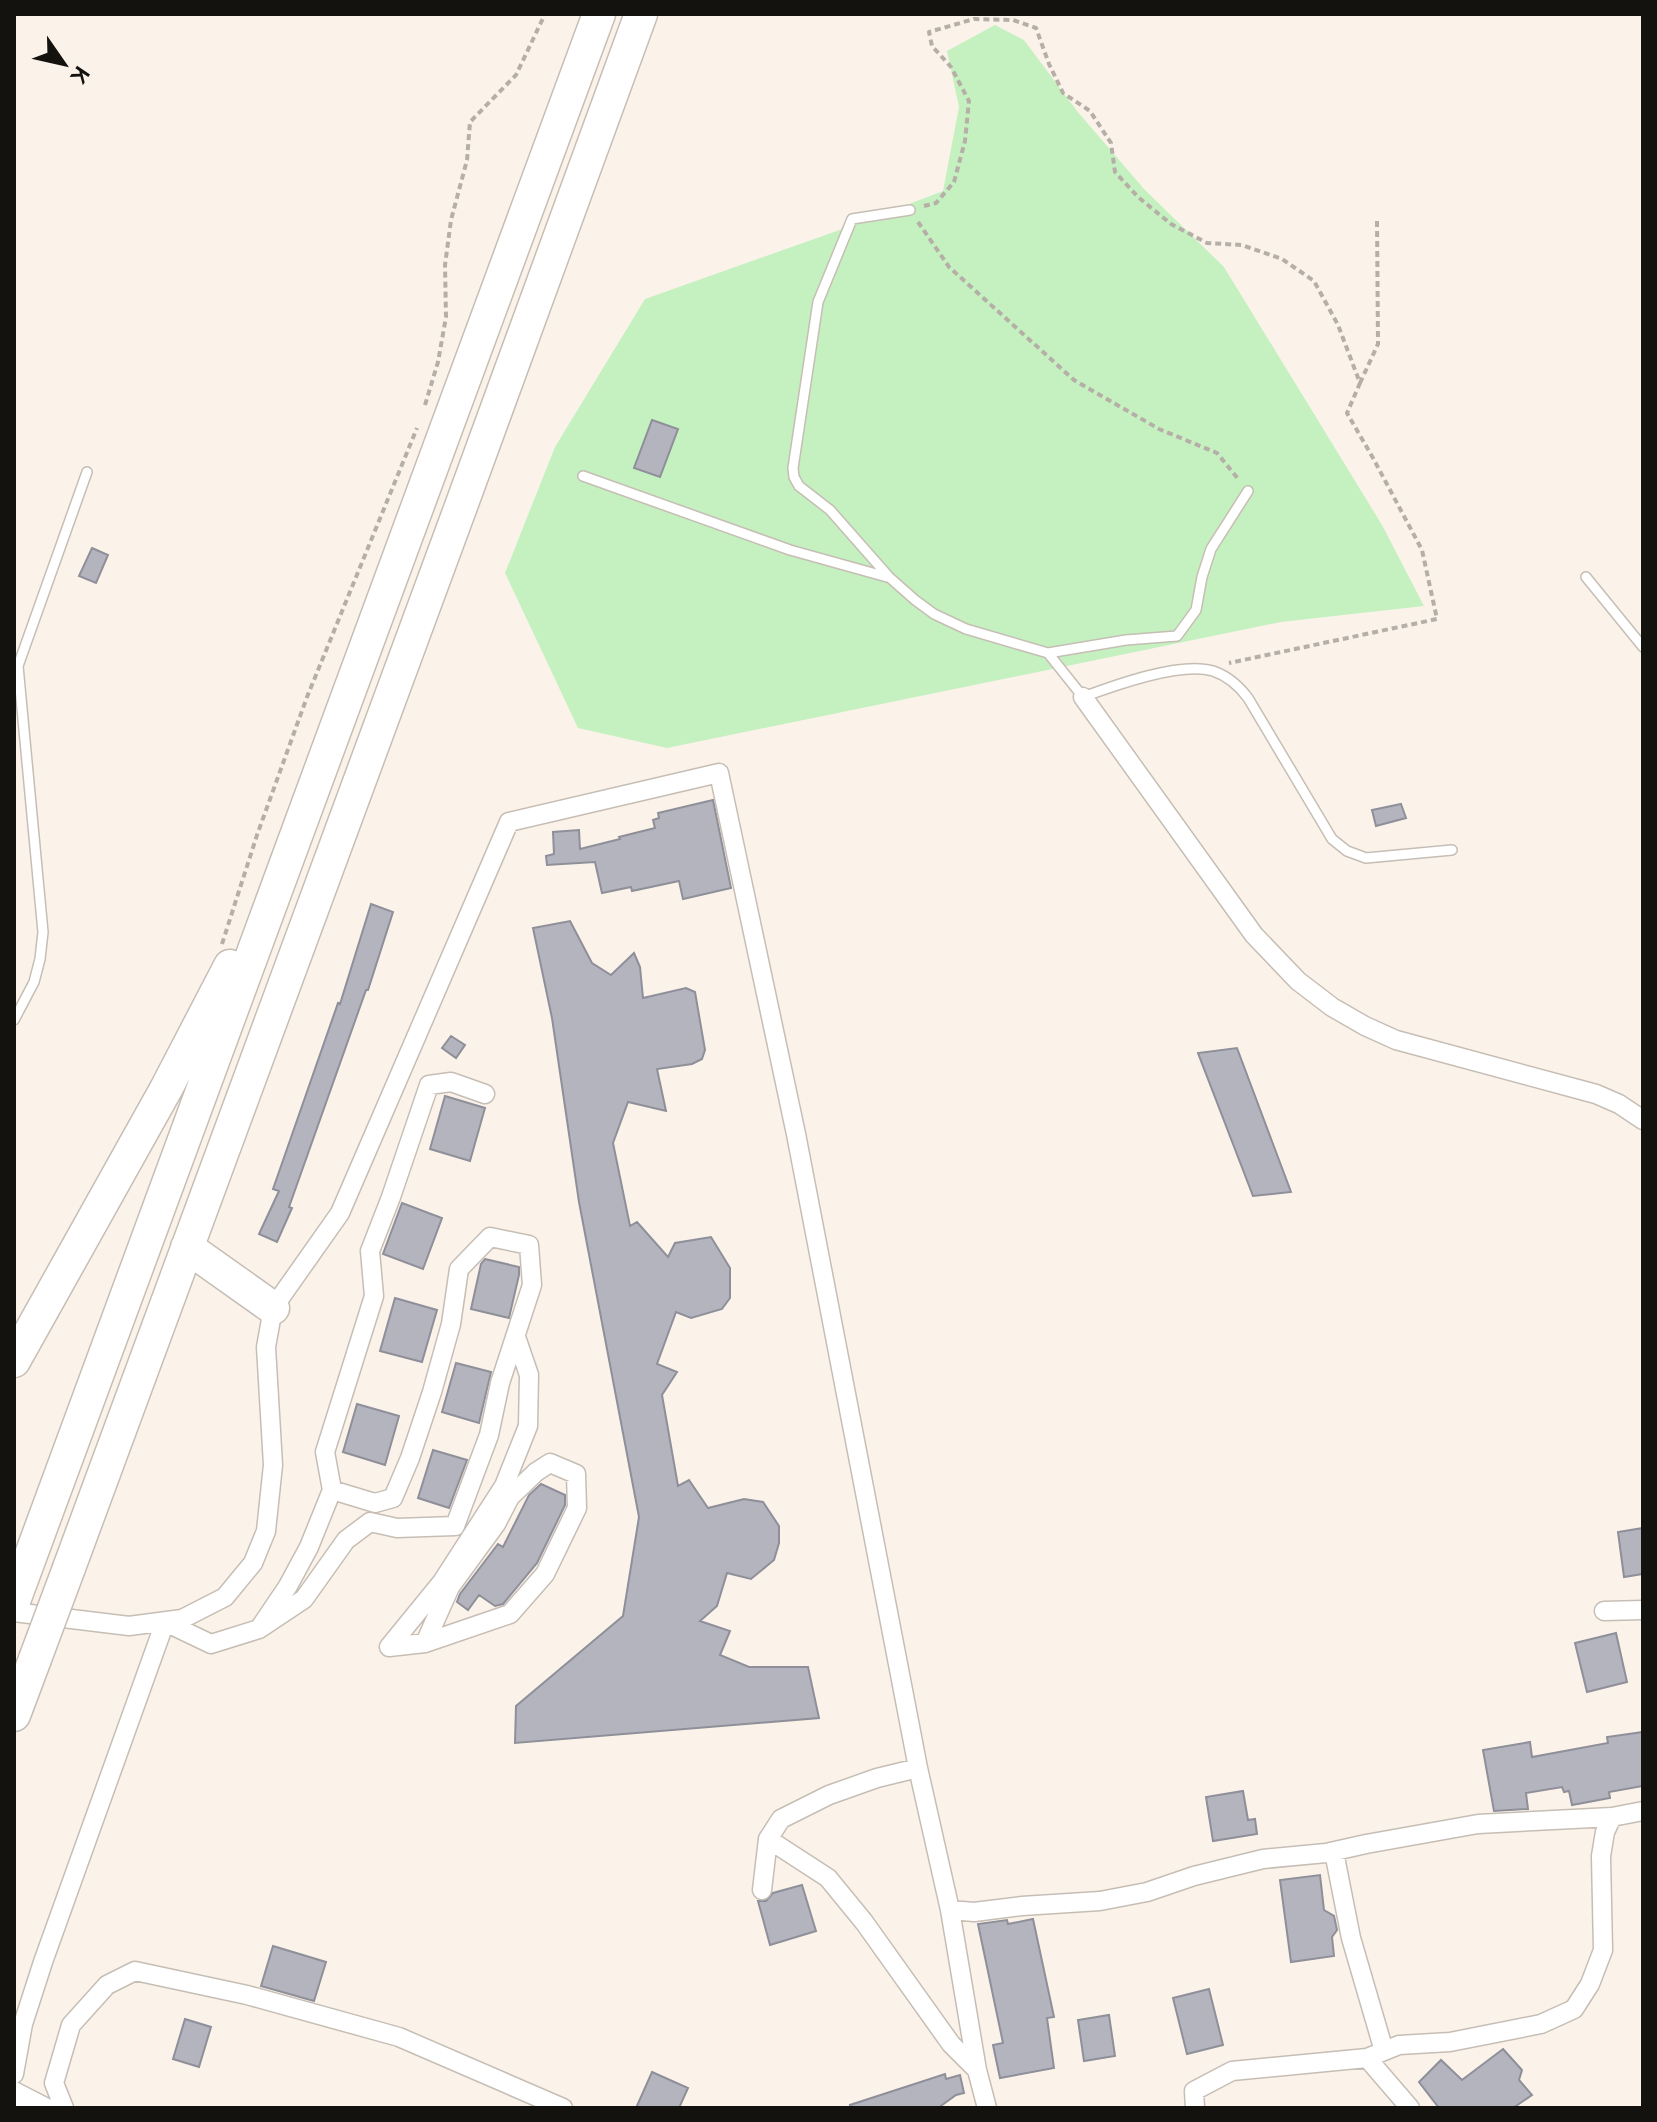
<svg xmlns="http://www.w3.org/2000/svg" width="1657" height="2122" font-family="Raleway,sans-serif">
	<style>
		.green { fill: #c5f0c0 }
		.building { fill: #b4b4bf; stroke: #8e8f99; stroke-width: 2 }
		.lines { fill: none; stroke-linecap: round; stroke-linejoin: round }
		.lane-casing { stroke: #c6beb5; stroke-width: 12 }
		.street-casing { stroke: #c6beb5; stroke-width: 21 }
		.highway-casing { stroke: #c6beb5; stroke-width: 35 }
		.path { stroke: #b6afa8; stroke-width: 4; stroke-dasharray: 6 4; stroke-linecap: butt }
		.lane { stroke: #fff; stroke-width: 9 }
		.street { stroke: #fff; stroke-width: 18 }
		.highway { stroke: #fff; stroke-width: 32 }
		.highway-bridge-casing { stroke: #c6beb5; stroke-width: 35; stroke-linecap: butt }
		.highway-bridge { stroke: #fff; stroke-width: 32 }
	</style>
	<rect width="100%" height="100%" fill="#fbf3ea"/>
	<!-- green -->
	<path class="green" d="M995,25L1024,40L1077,111L1144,189L1224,267L1382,525L1424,606L1281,622L667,748L578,728L505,573L555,447L645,299L865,221L943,191L959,107L947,51Z"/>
	<!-- building -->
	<path class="building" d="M652,420L678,429L660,477L634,468Z
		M92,548L108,555L96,583L79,576Z
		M713,800L731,888L683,899L679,881L632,891L631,887L602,893L595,862L547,865L546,856L554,854L553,832L579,830L580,849L620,839L619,837L655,828L653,820L659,818L658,813Z
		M1401,804L1406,818L1376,826L1372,810Z
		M371,904L393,912L368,990H366L289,1207L292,1208L277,1242L259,1234L279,1191L273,1189L338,1003L340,1004Z
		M570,921L592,963L611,975L634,953L640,967L643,998L686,988L695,992L705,1050L702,1059L692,1064L657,1069L666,1111L628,1102L613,1143L630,1226L637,1222L668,1257L675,1243L711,1237L730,1268V1298L722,1309L691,1318L676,1312L657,1364L677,1372L662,1395L678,1486L689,1480L708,1508L744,1499L763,1502L779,1526V1543L774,1560L751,1579L727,1573L717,1606L700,1621L730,1631L720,1655L749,1667H808L819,1718L515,1743L516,1706L623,1616L639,1517L579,1202L552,1018L533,928Z
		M451,1036L465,1045L456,1058L442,1048Z
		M1237,1048L1291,1192L1253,1196L1198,1053Z
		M445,1096L485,1108L470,1161L430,1149Z
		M402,1203L442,1218L423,1269L383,1254Z
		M485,1259L519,1267V1275L509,1318L471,1309L481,1264Z
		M395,1298L437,1310L422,1362L380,1351Z
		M456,1363L491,1372L479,1423L442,1412Z
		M357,1404L399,1416L385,1465L343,1452Z
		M433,1450L467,1460L449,1508L418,1498Z
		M541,1484L565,1495V1505L537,1563L503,1604L495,1606L479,1595L468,1610L457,1602L460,1594L498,1544L503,1547L529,1495Z
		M1643,1528V1574L1624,1577L1618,1532Z
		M1616,1633L1627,1682L1587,1692L1575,1643Z
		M1643,1732V1786L1609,1792L1610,1798L1572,1805L1569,1791L1564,1792L1562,1787L1526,1793L1528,1809L1494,1811L1483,1750L1530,1742L1532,1757L1608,1743L1607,1737Z
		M1243,1791L1248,1820L1255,1819L1257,1834L1213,1841L1206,1797Z
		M1320,1875L1324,1910L1334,1916L1337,1930L1332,1937L1334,1956L1291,1962L1280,1880Z
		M802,1885L816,1931L770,1945L758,1901H766L773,1893Z
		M1033,1919L1054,2017L1047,2018L1054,2068L1000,2078L993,2045L1003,2043L978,1924L1007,1920L1008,1924Z
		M273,1946L326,1962L314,2001L261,1986Z
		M1209,1989L1223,2045L1187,2054L1173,1998Z
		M1109,2015L1115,2056L1084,2061L1078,2020Z
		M185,2019L211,2027L199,2067L173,2059Z
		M1503,2049L1522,2070L1519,2080L1532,2095L1513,2108H1439L1419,2082L1441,2060L1462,2080Z
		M652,2072L688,2088L679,2108H636Z
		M945,2074L946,2079L960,2075L964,2093L956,2095L938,2108H851L850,2105Z"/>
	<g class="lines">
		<defs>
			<path id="lane" d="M910,210L852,219L818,302L793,468L794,477L799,486L830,510L889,577L915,600L934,614L966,629L1048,653L1083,697C1115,685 1181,661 1213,671C1228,676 1239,686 1248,698L1332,839L1347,851L1366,858L1452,850
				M583,476L790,550L887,577
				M1586,577L1643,647
				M1048,653L1126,640L1177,636L1196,610L1202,577L1211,549L1248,491
				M14,1020L34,982L40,959L43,932L18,666L87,472"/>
			<path id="street" d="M1083,697L1254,935L1298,981L1332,1007L1365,1026L1396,1040L1596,1094L1619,1104L1643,1120
				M332,1490L325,1452L374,1296L370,1251L391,1197L429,1085L451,1082L485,1094
				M1604,1611L1643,1610
				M14,1612L129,1626L182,1619L225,1597L253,1563L266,1531L273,1465L266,1347L273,1308L340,1213L509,822L719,773L796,1134L918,1768L950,1910L977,2070L987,2108
				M425,1643L450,1587L496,1524L510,1497L536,1472L550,1463L576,1474L577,1508L545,1574L510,1614L425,1643L389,1647L442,1582L504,1486L528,1426L529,1375L516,1337
				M918,1768L877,1778L829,1795L781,1819L768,1839L828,1878L864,1922L951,2044L977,2070
				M1334,1852L1351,1938L1384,2051
				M762,1890L768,1839
				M950,1910L974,1912L1022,1906L1100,1901L1147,1892L1194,1876L1263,1859L1326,1853L1366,1844L1478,1824L1612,1817
				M1367,2058L1410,2108
				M14,2074L23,2024L43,1962L165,1622L211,1644L259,1629L304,1599L346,1540L370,1522L397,1528L455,1526L489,1435L500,1383L532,1285L529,1245L490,1237L459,1269L451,1324L432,1392L410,1458L393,1498L375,1503L332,1490L309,1547L288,1586L259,1629
				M14,2091L47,2108
				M14,2106V2108
				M64,2108L54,2083L71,2025L107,1985L135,1971L247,1995L399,2037L563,2108
				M1195,2108L1194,2091L1232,2071L1367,2058L1399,2045L1450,2042L1541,2024L1574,2009L1590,1984L1603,1950L1601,1856L1605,1832L1612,1817L1643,1811"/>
			<path id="highway" d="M187,1247L273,1308
				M14,1361L166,1089L230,966
				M69,1568L460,509L641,14
				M14,1601L599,14
				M14,1715L35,1659"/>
		</defs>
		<!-- lane casing -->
		<use href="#lane" class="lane-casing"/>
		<!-- street casing -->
		<use href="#street" class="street-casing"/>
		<!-- highway casing -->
		<use href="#highway" class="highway-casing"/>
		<!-- path -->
		<path class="path" d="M924,206L936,203L954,182L965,141L969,101L951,67L932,46L929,32L974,19L1013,20L1036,28L1049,64L1063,93L1090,111L1111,143L1115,172L1138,197L1171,224L1207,243L1242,245L1282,259L1314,281L1338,325L1360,383L1347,413L1373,458L1422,550L1437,619L1229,663
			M918,222L949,267L1074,380L1159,429L1217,453L1239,480
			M1360,383L1378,344L1377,220
			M425,405L438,362L446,317L445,265L451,220L467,160L470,122L516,75L545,14
			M222,944L257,835L307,697L417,428"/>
		<!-- lane -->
		<use href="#lane" class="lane"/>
		<!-- street -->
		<use href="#street" class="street"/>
		<!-- highway -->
		<use href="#highway" class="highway"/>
		<defs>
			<path id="highway-bridge" d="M35,1659L69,1568"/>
		</defs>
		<!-- highway-bridge casing -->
		<use href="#highway-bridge" class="highway-bridge-casing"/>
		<!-- highway-bridge -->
		<use href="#highway-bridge" class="highway-bridge"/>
	</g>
	<!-- border -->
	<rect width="1657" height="2122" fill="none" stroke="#14120f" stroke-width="32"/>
	<!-- north arrow -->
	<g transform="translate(64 64) rotate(124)" stroke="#fbf3ea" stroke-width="6" paint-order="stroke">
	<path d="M0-6L14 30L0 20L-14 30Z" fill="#14120f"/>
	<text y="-12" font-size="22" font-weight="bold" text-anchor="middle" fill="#14120f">K</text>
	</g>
</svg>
